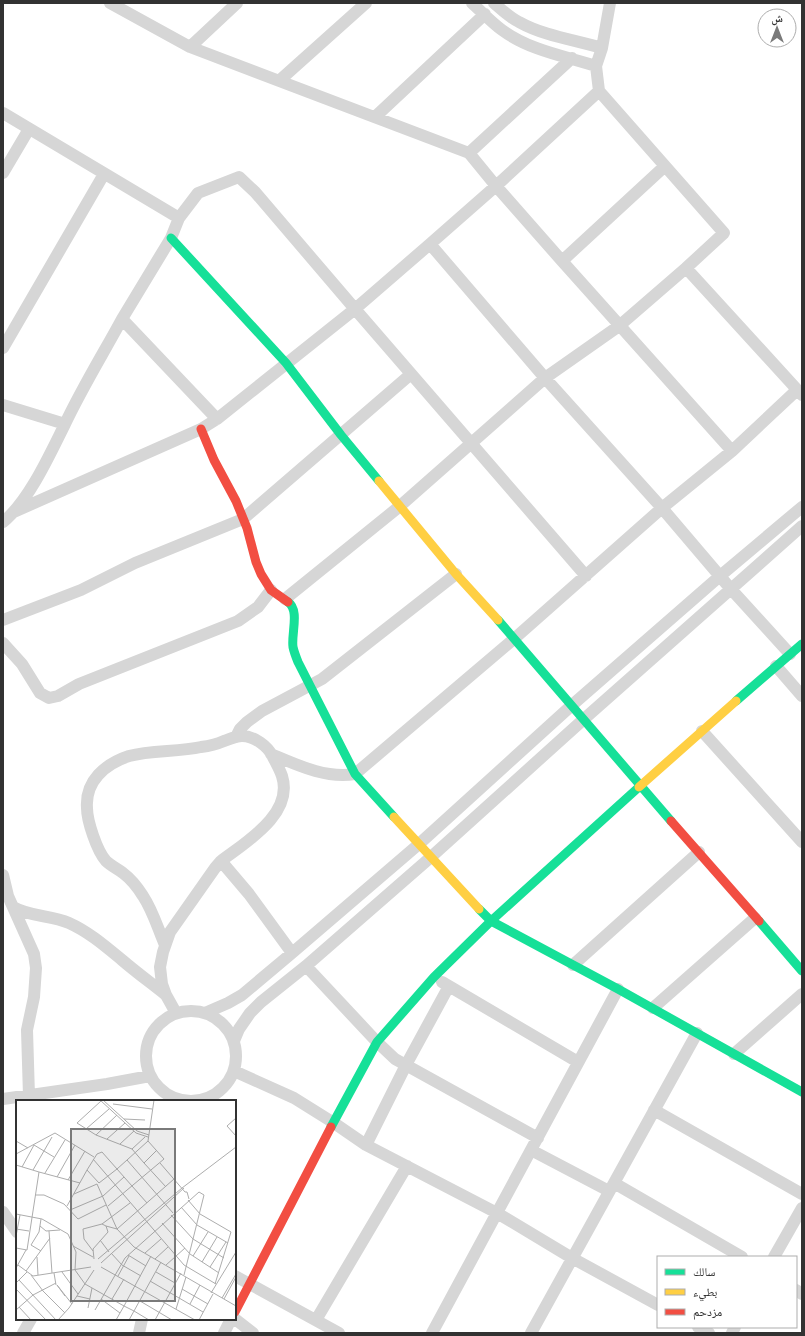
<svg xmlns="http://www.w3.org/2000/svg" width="805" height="1336" font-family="'Public Sans','Noto Naskh Arabic',sans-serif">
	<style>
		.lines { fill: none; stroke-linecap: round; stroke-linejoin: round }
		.street { stroke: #d6d6d6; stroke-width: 12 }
		.fast { stroke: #16e098; stroke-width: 9 }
		.slow { stroke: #ffcf43; stroke-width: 9 }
		.jam { stroke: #f24e42; stroke-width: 9 }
		.inset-road { fill: none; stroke: #adadad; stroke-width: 1 }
		.view { fill: #7a7a7a; fill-opacity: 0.15; stroke: #7a7a7a; stroke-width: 2 }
		.inset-edge { fill: none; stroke: #323232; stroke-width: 2 }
	</style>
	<rect width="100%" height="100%" fill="#fff"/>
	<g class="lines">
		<!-- street -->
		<path class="street" d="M110,3L190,47L469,153L496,186L562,261
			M472,3C482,12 491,22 502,30C529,50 564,56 596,66
			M494,3C502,10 509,17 519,22C544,36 575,40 602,48
			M610,3L602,48L596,66L599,91L496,186L430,244L545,378L662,508L730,588L790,654
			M190,47L237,3
			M280,80L366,3
			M3,113L179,218
			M375,117L485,14
			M469,153L572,58
			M665,166L562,261L732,451
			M3,173L29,129
			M239,177L255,192L355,309L217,419L122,319L171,238L179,218L198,193Z
			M430,244L355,309L586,576
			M686,268L802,395
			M3,348L104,174
			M3,405L65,424
			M16,511L201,429L217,419
			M3,522C29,501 50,454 65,424C82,388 103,354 122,319
			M285,599L400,506L545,378L619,326L686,268L724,233L599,91
			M3,620L81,590L135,563L243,519L411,374
			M3,643L22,664L40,693L49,698L58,696L79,684L238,621L258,607L271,590
			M776,666L802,696
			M702,731L802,842
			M236,737L240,729L247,722L262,711L322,679L456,574
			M271,754C297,765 326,779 355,774L515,638L662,508L732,451L797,390
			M221,861L249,894L292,953
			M3,875L8,896L34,954L36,968L34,997L27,1030L29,1096L33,1101
			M13,907C30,917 51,915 69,923C89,932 105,946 122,960C136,972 151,983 166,995
			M165,945C158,929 153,911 143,896C138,888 131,879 123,873C118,869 111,866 106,861C97,851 87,821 87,808C85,781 105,764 129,756C151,750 178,752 201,747C209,746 217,744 224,741C230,739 236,736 242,736C254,736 268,746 273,757C276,763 280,770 282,776C294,814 246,842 221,861L215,868L170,932L163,952L160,967L162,984L166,995L176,1013
			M573,965L699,852
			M306,966L377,1042L395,1059L538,1138
			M442,982L578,1062
			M653,1008L755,918
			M146 1056a45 45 0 1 1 90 0a45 45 0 1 1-90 0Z
			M205,1013L228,1003L242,995L292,953L419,844L571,706L720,576L802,507
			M234,1041L239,1029L250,1013L261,1002L306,966L431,857L584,719L802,526
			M734,1054L802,994
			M234,1071L294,1098L334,1123L366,1145L497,1213L572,1258L658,1305
			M3,1099L107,1084L150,1076
			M654,1110L802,1194
			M366,1145L406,1065L449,986
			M531,1150L609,1191
			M614,1183L742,1257
			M3,1212L17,1232
			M774,1257L802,1208
			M235,1276L339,1333
			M796,1290L802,1294
			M235,1319L253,1333
			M316,1320L407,1166
			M698,1327L709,1333
			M23,1333L31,1319
			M139,1333L142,1319
			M224,1333L231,1319
			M432,1333L618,989
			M531,1333L697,1033
			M732,1333L735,1327"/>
		<!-- fast -->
		<path class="fast" d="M171,238L286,363L341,435L379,481
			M288,602C300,610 291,634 293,647C294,652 296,657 298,662L355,774L394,817
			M498,620L671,821
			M736,701L802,644
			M479,909L491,921L618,989L802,1092
			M759,921L802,971
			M331,1127L377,1042L434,977L491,921L639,787"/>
		<!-- slow -->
		<path class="slow" d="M379,481L456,574L498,620
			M639,787L736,701
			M394,817L479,909"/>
		<!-- jam -->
		<path class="jam" d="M201,429L214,460L236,501L247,528L256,562L261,574L271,590L288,602
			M671,821L759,921
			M235,1312L331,1127"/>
	</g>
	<!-- overview -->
	<g transform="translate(16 1100)">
		<rect width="220" height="220" fill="#fff"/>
		<path class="inset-road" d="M84,0L120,33L132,37M87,0L121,31L133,35M138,0L132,41L111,60L157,113M85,1L61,23L80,35L116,49L128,63M97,4L136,9M220,18L211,26L220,36M108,19L129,20M70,29L93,9M80,35L101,15M91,39L109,23M0,41L12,48M104,44L118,31M116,49L129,37M141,50L128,63L150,87M86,52L101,69L83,83L71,70L81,54ZM0,54L39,33L78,57M77,59L168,165L200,184M111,60L101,69L131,103M144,63L169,92H171L173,99M0,65L23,72L11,150L0,148M6,67L18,45L38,57M17,70L36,37M23,72L64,83M29,73L49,40M41,77L59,45M52,80L69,51M81,84L101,129L118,147L220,206M58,94L81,84M19,95H28L48,104L62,119L90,105M172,100L184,114L215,132L199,184M51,106L71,70M92,106L148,59L132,41M165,107L181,125L212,143M54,110L87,96L108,77M0,114L26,119L52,134L60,152L59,170L69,184L108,206L135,156M155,115L177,139L208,158M146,123L174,154L203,173M24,126L30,131L44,130M90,126L101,129L158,79M0,129L13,131M33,131L36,173M0,136L4,115M84,140L93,152M57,146L77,157M25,151L15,145L23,132L25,119M77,151L68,139L67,129L86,124L114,103M95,153L106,165L125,176M129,153L145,139M112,155L130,166M177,156L192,132M21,157L22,175M78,159L77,149L92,132L90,126L86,124M82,159L166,88L220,47M139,159L152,147M186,162L201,137M85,163L168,88M2,165L17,176L75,167M150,165L169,148M85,167L179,220M194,167L210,142M0,168L10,150M10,171L34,138M46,172L62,194M140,172L159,183M38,173L40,185M15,175L27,191M102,176L113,156M3,180L40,220M134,181L187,212M0,183L11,172M0,189L30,220M166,189L192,204M27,191L49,213M195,193L220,152M49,196L41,185L56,204M61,196L74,199M206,198L220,174M85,199L104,213M96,199L108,179M208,199L220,177M124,201L156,220M174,204L184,185M3,207L15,220M72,208L76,188M160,209L170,177M0,210L17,195L40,183M79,210L109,158L183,92L188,95L168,175M42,220L53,208L78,170M100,220L108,206L118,211L145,162M113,220L118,211L133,220M139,220L165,173M183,220L197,194"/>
		<path class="view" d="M55,29H159V201H55Z"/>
		<rect width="220" height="220" class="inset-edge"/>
	</g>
	<!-- border -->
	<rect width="805" height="1336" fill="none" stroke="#323232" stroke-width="8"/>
	<!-- legend -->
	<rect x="657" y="1256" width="140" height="72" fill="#ffffff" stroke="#adadad"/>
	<rect x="665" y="1269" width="20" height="6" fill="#16e098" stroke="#adadad"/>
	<text x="693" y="1276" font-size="12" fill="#323232">سالك</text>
	<rect x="665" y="1289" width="20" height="6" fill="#ffcf43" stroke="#adadad"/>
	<text x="693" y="1296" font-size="12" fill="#323232">بطيء</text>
	<rect x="665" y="1309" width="20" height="6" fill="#f24e42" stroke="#adadad"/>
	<text x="693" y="1316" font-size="12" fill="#323232">مزدحم</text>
	<!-- north arrow -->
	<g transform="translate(777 28)"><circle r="19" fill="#ffffff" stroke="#adadad"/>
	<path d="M0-3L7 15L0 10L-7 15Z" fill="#7a7a7a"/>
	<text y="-6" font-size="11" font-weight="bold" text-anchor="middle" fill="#323232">ش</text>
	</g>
</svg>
